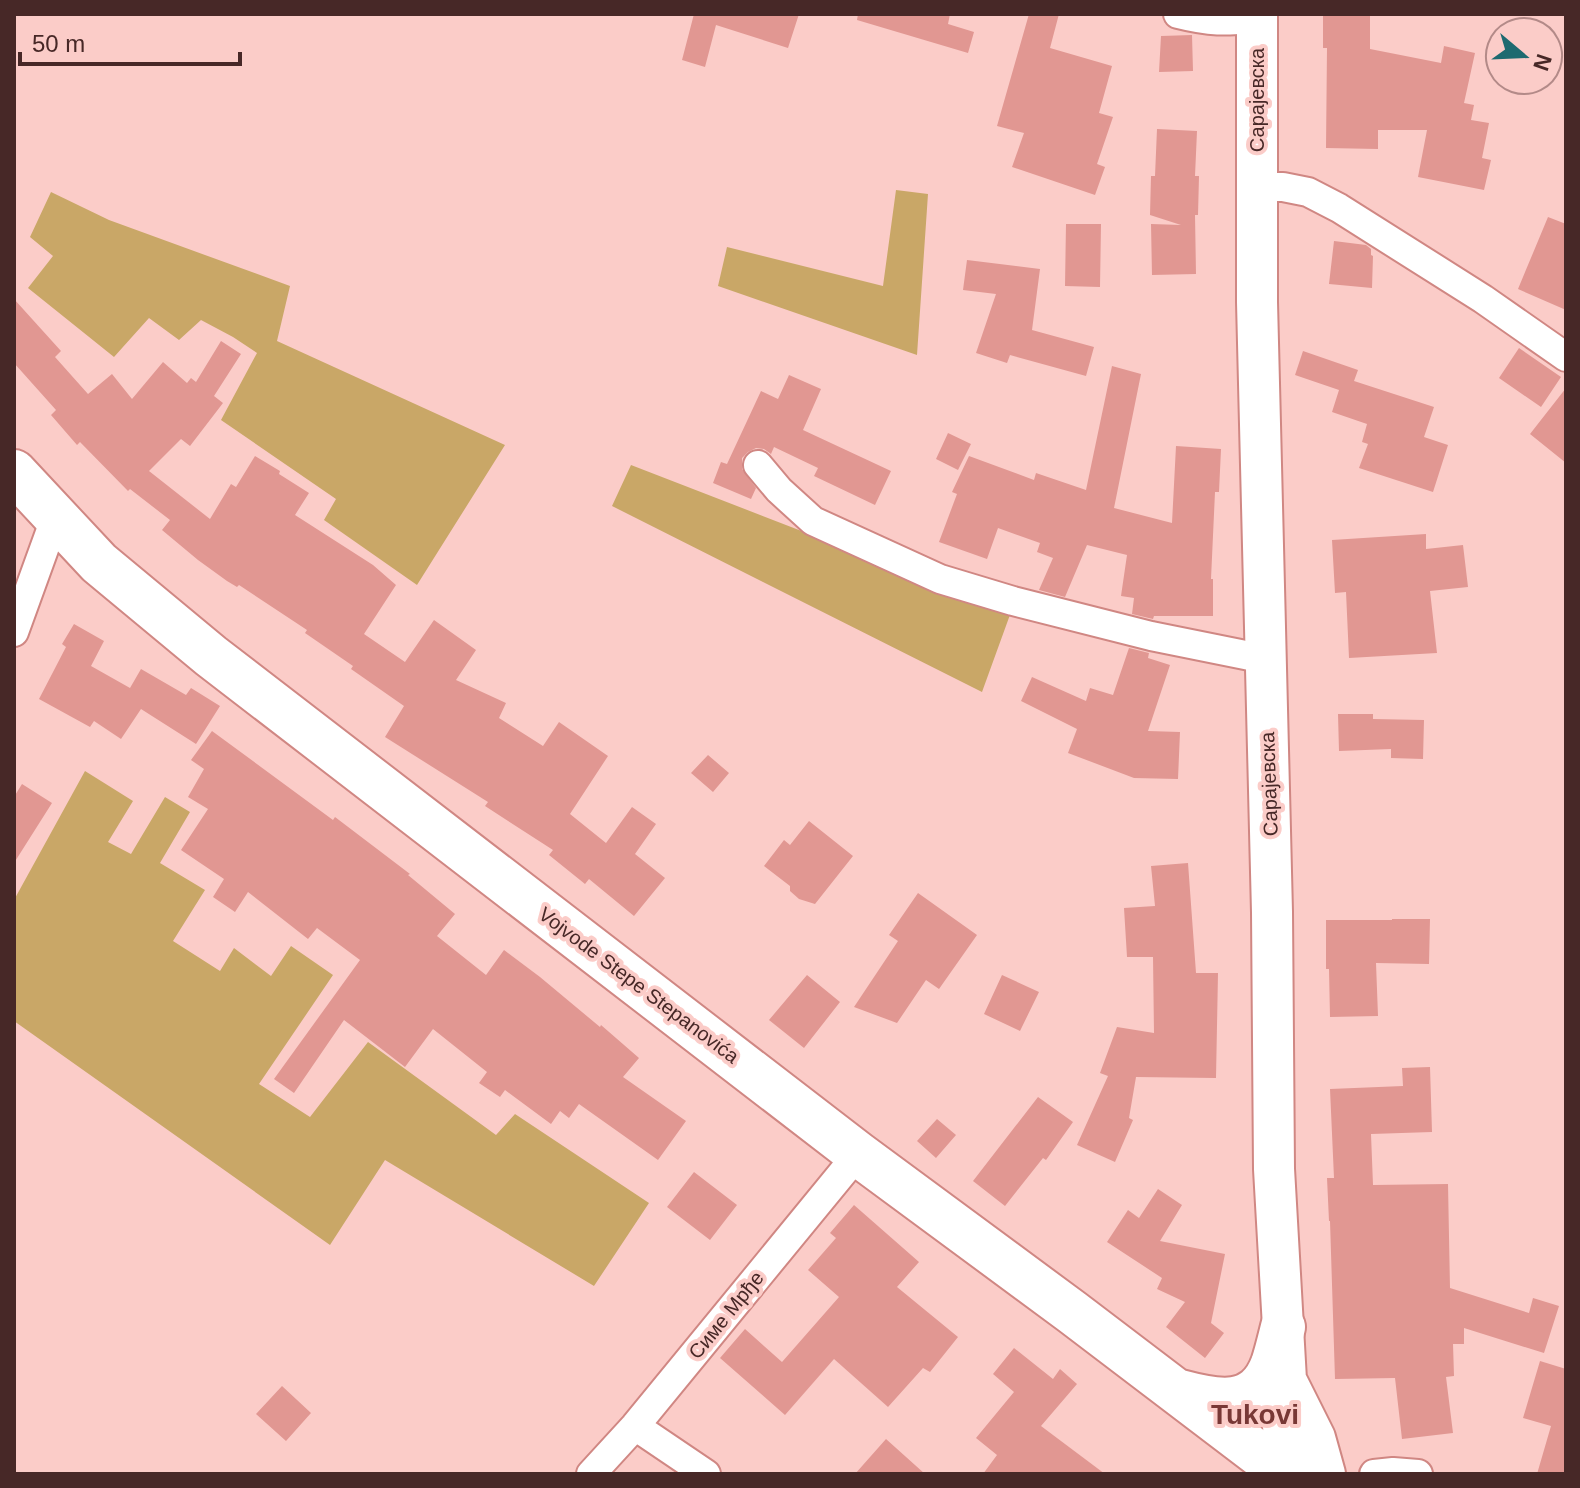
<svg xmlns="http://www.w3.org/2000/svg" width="1580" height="1488" font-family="Helvetica,sans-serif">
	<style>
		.green { fill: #c9a767 }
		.building { fill: #e19792 }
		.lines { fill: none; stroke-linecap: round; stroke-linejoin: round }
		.street-casing { stroke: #d08783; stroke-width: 32 }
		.secondary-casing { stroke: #d08783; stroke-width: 44 }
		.primary-casing { stroke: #d08783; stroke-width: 48 }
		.street { stroke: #fff; stroke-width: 28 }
		.secondary { stroke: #fff; stroke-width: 40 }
		.primary { stroke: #fff; stroke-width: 44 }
		.labels { text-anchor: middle; stroke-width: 8; stroke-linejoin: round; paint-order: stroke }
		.street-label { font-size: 20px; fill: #472827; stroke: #fbccc8 }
		.district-label { font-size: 28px; font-weight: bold; fill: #783836; stroke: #fbccc8 }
	</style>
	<rect width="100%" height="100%" fill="#fbccc8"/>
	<!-- green -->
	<path class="green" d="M896,190L928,194L917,355L718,286L727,247L883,286Z
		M51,192L109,220L290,286L277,341L505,445L417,585L324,520L336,499L221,420L257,353L233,337L201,320L179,340L149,318L114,357L28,288L53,256L30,237Z
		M631,465L1011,612L982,692L612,506Z
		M85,771L133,801L108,842L131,854L165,797L190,812L160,863L205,890L173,941L220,971L234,948L271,976L291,946L333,975L259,1084L310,1117L368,1042L496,1135L515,1114L649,1203L594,1286L385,1160L330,1245L14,1021V900Z"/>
	<!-- building -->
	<path class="building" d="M694,14H799L788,48L716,25L705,67L682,60Z
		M858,14H950L948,24L974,32L968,53L857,20Z
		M1029,14H1059L1050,48L1112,66L1099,113L1113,117L1097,164L1105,167L1095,195L1012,167L1024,133L997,126Z
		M1323,14H1370V49L1441,63L1444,46L1475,53L1464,103L1474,105L1471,120L1489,123L1482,158L1491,160L1484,190L1418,177L1427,130H1378V149L1326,148L1327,48H1323Z
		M1192,35L1193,71L1159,72L1161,36Z
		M1157,129L1197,131L1195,176H1199L1198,215H1195L1196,274L1152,275L1151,224L1181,225L1150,215L1151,176H1155Z
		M1548,217L1566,224V310L1518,289Z
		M1066,224H1101L1100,287L1065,286Z
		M1334,241L1366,245L1371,249V255L1373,256L1372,288L1329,284Z
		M967,260L1040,269L1032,330L1094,347L1086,376L1010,355L1007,363L976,353L996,294L963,290Z
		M14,299L61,351L55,357L88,394L112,374L132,399L163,362L187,383L191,378L196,382L221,341L241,354L214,396L223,403L190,446L181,439L149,471L210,519L231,484L236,487L255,456L280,471L279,474L309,493L295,515L373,565L396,585L364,634L405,662L434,620L476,650L456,680L506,703L499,718L543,746L559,722L608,756L570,814L606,843L632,807L656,824L635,854L665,878L634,916L589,879L585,884L549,855L553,850L485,806L488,802L385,737L404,706L351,669L353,666L305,633L307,630L239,585L237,587L227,581L198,560L162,530L170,520L130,489L128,491L80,442L77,445L51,415L56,410L14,363Z
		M1519,348L1561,377L1541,407L1499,378Z
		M1303,351L1358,370L1354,381L1434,407L1424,437L1448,445L1433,492L1359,468L1368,444L1362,442L1367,424L1332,412L1339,390L1295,375Z
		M1112,366L1141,374L1114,508L1172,523L1176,446L1221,449L1219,492H1215L1211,579H1213V616H1154L1153,619L1132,614L1134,598L1121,596L1127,555L1087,545L1065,597L1039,590L1053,558L1037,552L1040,543L998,528L987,559L939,542L957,494L952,492L969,456L1034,480L1036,473L1086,490Z
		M789,375L821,389L803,430L891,471L875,505L814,476L818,468L774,447L771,454L764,449L756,448L748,452L742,458V469L756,488L751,499L713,483L721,462L727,464L761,391L778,399Z
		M1566,388V463L1530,434Z
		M948,433L971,444L958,470L936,459Z
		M1426,534V549L1463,545L1468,587L1430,591L1437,653L1349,658L1346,592L1335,593L1332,540Z
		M74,624L104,641L91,666L130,688L141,669L186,695L191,688L220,706L196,744L141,709L121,739L94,721L90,727L39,699L66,647L62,644Z
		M1129,648L1149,653L1148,658L1170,665L1148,731L1180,732L1178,779L1134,778L1068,753L1077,729L1021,701L1032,677L1086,701L1090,688L1113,695Z
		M1338,714H1373V719L1424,720L1423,759L1391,758V749L1339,751Z
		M212,731L333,820L335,817L410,874L408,875L455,914L437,936L486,975L504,950L540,977L600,1027L601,1025L639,1058L623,1077L686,1121L658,1160L579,1104L569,1118L560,1111L551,1124L505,1090L500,1097L479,1083L487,1072L433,1029L405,1067L344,1020L294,1093L274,1079L360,960L317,928L308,939L248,892L235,912L213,897L224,879L181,850L208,809L188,797L204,769L191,760Z
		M708,755L729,773L713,792L691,773Z
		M22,784L52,803L14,863V797Z
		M809,821L853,856L815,904L799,899L790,891V886L764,866L784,840L790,845Z
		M1188,863L1196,973H1218L1216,1078L1136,1077L1129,1118L1133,1120L1115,1162L1077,1145L1108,1076L1100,1073L1117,1027L1154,1033L1153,957H1127L1124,908L1155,906L1151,866Z
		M918,893L977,935L939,989L926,980L897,1023L854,1007L898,941L889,935Z
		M1392,919H1430L1429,964L1376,963L1378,1016L1330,1017L1329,969H1326V920H1392Z
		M807,975L840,1002L804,1048L769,1020Z
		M1002,975L1039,992L1020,1031L984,1014Z
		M1430,1067L1432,1132L1371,1134L1373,1185L1448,1184L1450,1288L1529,1313L1533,1298L1559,1306L1544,1353L1464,1328V1344H1453L1454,1376L1446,1377L1453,1433L1402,1439L1395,1378L1335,1379L1330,1221H1329L1327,1178H1334L1330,1089L1403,1086L1402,1068Z
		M1038,1097L1073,1122L1046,1160L1043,1158L1005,1206L973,1181Z
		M937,1119L956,1135L936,1158L917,1141Z
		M694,1172L737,1205L710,1240L667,1207Z
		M1158,1189L1182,1205L1160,1241L1225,1254L1211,1323L1224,1333L1205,1358L1166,1327L1185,1302L1157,1289L1162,1278L1107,1242L1128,1210L1139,1218Z
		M854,1205L919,1262L897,1287L958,1337L930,1372L923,1368L888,1407L834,1359L785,1415L720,1358L745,1329L782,1362L839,1297L808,1270L836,1238L830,1233Z
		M1014,1348L1053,1379L1060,1369L1077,1384L1041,1426L1105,1474H983L997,1455L976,1438L1014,1392L993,1374Z
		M1540,1361L1566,1369V1474H1537L1551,1426L1523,1418Z
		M282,1386L311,1413L286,1441L256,1414Z
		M886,1439L925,1474H855Z"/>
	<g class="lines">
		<defs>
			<path id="street" d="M1178,14C1210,22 1225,22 1257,18
				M1258,187H1283L1308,192L1339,208L1483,299L1566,357
				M758,465L779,490L813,521L940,579L1013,601L1151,636L1265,659
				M14,632L56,516
				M635,1426L706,1474
				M591,1474L635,1426L858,1154
				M1374,1474L1393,1472L1418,1474"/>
			<path id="secondary" d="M1257,14V302L1272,912L1274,1169L1286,1380L1283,1426L1285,1453L1290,1474
				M1288,1384L1315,1438L1325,1474"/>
			<path id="primary" d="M14,472L99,563L211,656L858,1154L1072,1312L1285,1474
				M1180,1392C1217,1402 1256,1410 1273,1364C1277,1352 1280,1339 1283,1327"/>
		</defs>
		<!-- street casing -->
		<use href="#street" class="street-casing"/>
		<!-- secondary casing -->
		<use href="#secondary" class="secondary-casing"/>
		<!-- primary casing -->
		<use href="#primary" class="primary-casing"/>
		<!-- street -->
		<use href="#street" class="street"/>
		<!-- secondary -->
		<use href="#secondary" class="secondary"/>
		<!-- primary -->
		<use href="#primary" class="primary"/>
	</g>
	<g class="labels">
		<!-- street labels -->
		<g class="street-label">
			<text transform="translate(1257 100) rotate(-90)" y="7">Сарајевска</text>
			<text transform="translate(1269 784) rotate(-92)" y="7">Сарајевска</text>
			<text transform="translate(639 985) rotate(37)" y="7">Vojvode Stepe Stepanovića</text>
			<text transform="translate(726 1315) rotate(-51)" y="7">Симе Мрђе</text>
		</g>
		<!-- district labels -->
		<g class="district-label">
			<text x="1255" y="1424">Tukovi</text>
		</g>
	</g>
	<!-- border -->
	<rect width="1580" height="1488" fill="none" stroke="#472827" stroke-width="32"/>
	<!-- north arrow -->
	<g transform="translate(1524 56) rotate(109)"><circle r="38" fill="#fbccc8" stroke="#b38a88" stroke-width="2"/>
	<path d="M0-6L14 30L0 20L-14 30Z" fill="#1e6a70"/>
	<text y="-12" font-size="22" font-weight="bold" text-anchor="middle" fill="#472827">N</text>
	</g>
	<!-- scale -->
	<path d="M20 52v12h220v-12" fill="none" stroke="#472827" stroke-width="4"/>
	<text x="32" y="52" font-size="24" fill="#472827" stroke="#fbccc8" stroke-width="6" paint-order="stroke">50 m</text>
</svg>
